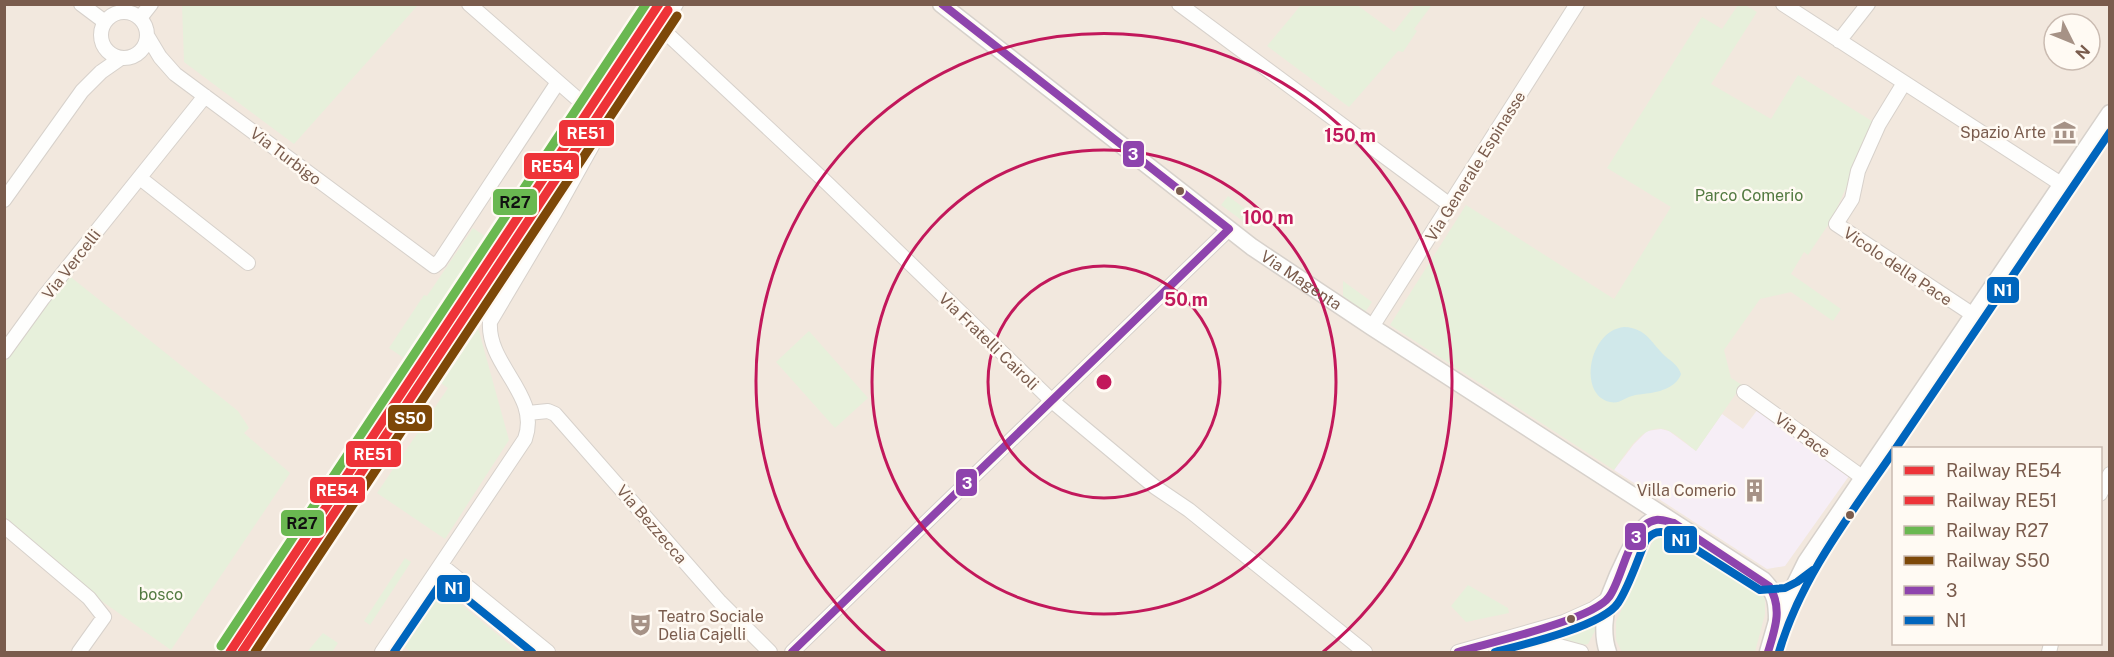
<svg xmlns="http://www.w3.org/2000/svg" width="2114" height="657" font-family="'Public Sans',sans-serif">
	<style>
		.residential { fill: #f2e8de; fill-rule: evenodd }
		.education { fill: #f6eef6 }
		.green { fill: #e7f0db }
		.water { fill: #d0e8ea }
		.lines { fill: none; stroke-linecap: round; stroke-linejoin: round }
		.minor-casing { stroke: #d7d1cb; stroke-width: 16 }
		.tertiary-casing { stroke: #d7d1cb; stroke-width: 19 }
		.minor { stroke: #fefefd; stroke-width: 14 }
		.tertiary { stroke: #fefefd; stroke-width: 16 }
		.bus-1-casing { stroke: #fffaf3; stroke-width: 12 }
		.bus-2-casing { stroke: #fffaf3; stroke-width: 12 }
		.bus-1 { stroke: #8e44ad; stroke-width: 8 }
		.bus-2 { stroke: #0065bd; stroke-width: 8 }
		.rail-1-casing { stroke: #fffaf3; stroke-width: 14 }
		.rail-2-casing { stroke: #fffaf3; stroke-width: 14 }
		.rail-3-casing { stroke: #fffaf3; stroke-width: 14 }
		.rail-4-casing { stroke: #fffaf3; stroke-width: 14 }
		.rail-1 { stroke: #ee3338; stroke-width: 9 }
		.rail-2 { stroke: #ee3338; stroke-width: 9 }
		.rail-3 { stroke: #6ab851; stroke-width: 9 }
		.rail-4 { stroke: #7d4808; stroke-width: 9 }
		.ring { fill: none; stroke: #c2185b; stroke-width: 3 }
		.bus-dot { fill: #7a5c4d; stroke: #fffaf3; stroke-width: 2 }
		.labels { text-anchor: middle; stroke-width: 5; stroke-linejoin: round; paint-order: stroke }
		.poi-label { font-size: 16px; fill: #7a5c4d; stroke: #fffaf3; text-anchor: end }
		.street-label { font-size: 16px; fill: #7a5c4d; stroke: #fffaf3 }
		.park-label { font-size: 16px; fill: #537a41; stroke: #fffaf3 }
		.centre { fill: #c2185b; stroke: #fffaf3; stroke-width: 3 }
		.ring-label { font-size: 18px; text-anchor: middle; font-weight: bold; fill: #c2185b; stroke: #fffaf3; stroke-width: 5; stroke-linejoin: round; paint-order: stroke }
		.line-badge { stroke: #fffaf3; stroke-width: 2 }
		.badge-label { font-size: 16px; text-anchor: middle; font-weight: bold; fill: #fff }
		.pale-badge-label { font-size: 16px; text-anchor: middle; font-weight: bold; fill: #111 }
	</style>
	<rect width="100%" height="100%" fill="#f9f5f0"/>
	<!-- residential -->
	<path class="residential" d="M4,5H2109V652H5ZM2054,24H2090V60H2054ZM1894,448H2100V644H1894Z"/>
	<!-- education -->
	<path class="education" d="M1758,409L1849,476L1785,566L1767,569L1614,470L1634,444L1647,431L1661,429L1669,431L1696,451L1722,414L1743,429Z"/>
	<!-- green -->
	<path class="green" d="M182,5V4L418,5L294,144L184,62Z
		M1301,5H1357L1394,32L1415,5H1432L1414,29L1417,31L1403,52L1398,51L1349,107L1267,46Z
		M1738,5H1745L1757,12L1711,84L1771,119L1798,75L1875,123L1832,219L1808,255L1804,252L1791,274L1841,309L1833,321L1791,292L1760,299L1724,350L1731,378L1742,385L1696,451C1688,445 1678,435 1669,431C1644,419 1626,454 1614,470L1390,325L1466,205L1614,299L1671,207L1607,168L1702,17L1722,29Z
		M1228,196L1254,215L1255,230L1221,205Z
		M473,228L514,256L481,307L477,324L509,440L445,539L377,493L448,388L389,348L424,295L427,296Z
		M67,274L238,411L249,428L244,433L290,473L171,650L103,602L5,520V362Z
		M1343,281L1372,302L1365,312L1343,296Z
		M809,331L868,398L835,428L776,362Z
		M1661,530L1760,593L1765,599V614L1755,652H1622L1616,640V622L1656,534Z
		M405,558L411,562L370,625L364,621Z
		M1468,585L1508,608L1509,613L1466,622L1451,606Z
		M442,589L519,652H411L404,647Z
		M1594,623L1597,627L1588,644L1582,645L1562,639L1564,636Z
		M323,633L338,643L332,652H307Z"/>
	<!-- water -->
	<path class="water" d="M1624,327C1647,328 1651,343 1665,356C1672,362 1678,365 1681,374C1677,386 1663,391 1651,393C1645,394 1638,394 1632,396C1624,398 1620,404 1610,402C1578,395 1588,331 1624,327Z"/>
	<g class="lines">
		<defs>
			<path id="minor" d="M81,4L105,22
				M469,4L605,123
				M1179,4L1450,205
				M1783,4L2061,184
				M101 35a23 23 0 1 1 46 0a23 23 0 1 1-46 0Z
				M140,18L151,4
				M661,28L828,184L1052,401L1155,487L1189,510L1365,652
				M148,37L160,57L175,74L434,266L440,261L558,82
				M1839,41L1868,4
				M1904,83L1879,124L1858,171L1852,199L1836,224L1972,314
				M140,178L248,263
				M4,200L82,91L101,72L121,58
				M1372,327L1577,4
				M4,352L43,298L205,96
				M1744,392L1862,477
				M528,413L548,411L555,414L720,602L770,652
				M2100,494L2110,474
				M4,526L89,598L104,617L79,652
				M441,565L548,652
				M1503,644L1559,646L1581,652
				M382,652L525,439C541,395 487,366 490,322L554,214L642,56L676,4
				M792,652L1229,229
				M1458,652L1564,622L1593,609L1609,598
				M2049,652L2051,644"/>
			<g id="tertiary">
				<path id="s1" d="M941,4L1252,247L1372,327L1763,580C1776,593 1777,603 1777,621"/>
				<path d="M1608,652C1602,636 1604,614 1609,597C1615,581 1637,527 1652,521C1659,519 1664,520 1671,522"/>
				<path d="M1768,652L1777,621L1806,562L2110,113"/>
			</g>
		</defs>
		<!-- minor casing -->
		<use href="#minor" class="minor-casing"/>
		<!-- tertiary casing -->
		<use href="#tertiary" class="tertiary-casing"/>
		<!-- minor -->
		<use href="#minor" class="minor"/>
		<!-- tertiary -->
		<use href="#tertiary" class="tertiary"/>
		<defs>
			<path id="bus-1" d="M792,652L1229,229L942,4
				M1458,652C1488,643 1593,620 1609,597C1623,579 1629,524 1656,520C1661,519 1669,522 1674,523L1769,586C1783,608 1775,629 1768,652"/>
			<path id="bus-2" d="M1896,448L2110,132
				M394,652L443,580L532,652
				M1495,652C1522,645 1603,626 1618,603C1629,587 1638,558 1646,540C1654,531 1659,531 1670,533L1760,590L1785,588L1797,582L1813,570
				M1779,652C1801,577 1850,515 1894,451"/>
		</defs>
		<!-- bus-1 casing -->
		<use href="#bus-1" class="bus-1-casing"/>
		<!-- bus-2 casing -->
		<use href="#bus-2" class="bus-2-casing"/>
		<!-- bus-1 -->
		<use href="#bus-1" class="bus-1"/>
		<!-- bus-2 -->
		<use href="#bus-2" class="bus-2"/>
		<defs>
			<path id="rail-1" d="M230,652L659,4"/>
			<path id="rail-2" d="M242,652L668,10"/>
			<path id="rail-3" d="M221,646L646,4"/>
			<path id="rail-4" d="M255,652L677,16"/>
		</defs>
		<!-- rail-1 casing -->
		<use href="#rail-1" class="rail-1-casing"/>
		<!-- rail-2 casing -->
		<use href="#rail-2" class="rail-2-casing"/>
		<!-- rail-3 casing -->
		<use href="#rail-3" class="rail-3-casing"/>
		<!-- rail-4 casing -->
		<use href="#rail-4" class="rail-4-casing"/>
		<!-- rail-1 -->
		<use href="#rail-1" class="rail-1"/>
		<!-- rail-2 -->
		<use href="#rail-2" class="rail-2"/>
		<!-- rail-3 -->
		<use href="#rail-3" class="rail-3"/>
		<!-- rail-4 -->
		<use href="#rail-4" class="rail-4"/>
	</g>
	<!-- distance rings -->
	<g class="ring">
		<circle cx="1104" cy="382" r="116"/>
		<circle cx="1104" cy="382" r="232"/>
		<path d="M885 652A348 348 0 1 1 1323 652"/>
	</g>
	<!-- icons -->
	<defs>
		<symbol id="museum-bare" viewBox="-9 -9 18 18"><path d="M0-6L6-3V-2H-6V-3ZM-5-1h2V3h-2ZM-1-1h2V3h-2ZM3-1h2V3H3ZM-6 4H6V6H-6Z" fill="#a69286" stroke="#fffaf3" stroke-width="2.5" paint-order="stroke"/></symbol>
		<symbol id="building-bare" viewBox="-9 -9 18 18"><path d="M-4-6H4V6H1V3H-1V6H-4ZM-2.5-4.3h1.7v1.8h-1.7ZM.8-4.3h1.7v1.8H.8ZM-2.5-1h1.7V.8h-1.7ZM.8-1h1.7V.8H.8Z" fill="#a69286" stroke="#fffaf3" stroke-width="2.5" paint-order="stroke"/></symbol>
		<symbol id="theatre-bare" viewBox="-9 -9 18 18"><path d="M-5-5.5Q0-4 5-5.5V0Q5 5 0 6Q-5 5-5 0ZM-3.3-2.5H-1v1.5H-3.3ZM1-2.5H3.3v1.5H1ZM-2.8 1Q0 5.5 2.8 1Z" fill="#a69286" stroke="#fffaf3" stroke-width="2.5" paint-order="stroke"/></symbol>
	</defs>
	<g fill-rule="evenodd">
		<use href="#museum-bare" x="2048" y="116" width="33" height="33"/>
		<use href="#building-bare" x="1738" y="474" width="33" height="33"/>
		<use href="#theatre-bare" x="624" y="608" width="33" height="33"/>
	</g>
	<!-- markers -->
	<g class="bus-dot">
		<circle cx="1180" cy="191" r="5"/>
		<circle cx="1850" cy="515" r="5"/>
		<circle cx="1571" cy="619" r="5"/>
	</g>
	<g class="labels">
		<!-- poi labels -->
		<g class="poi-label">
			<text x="2046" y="138">Spazio Arte</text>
			<text x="1736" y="496">Villa Comerio</text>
			<text x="658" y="622" text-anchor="start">Teatro Sociale<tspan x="658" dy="18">Delia Cajelli</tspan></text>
		</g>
		<!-- street labels -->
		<g class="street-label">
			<text transform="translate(286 156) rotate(37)" y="6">Via Turbigo</text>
			<text transform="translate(1475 166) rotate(-58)" y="6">Via Generale Espinasse</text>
			<text transform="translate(71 264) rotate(-52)" y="6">Via Vercelli</text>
			<text transform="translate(1898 266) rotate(34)" y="6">Vicolo della Pace</text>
			<text dy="6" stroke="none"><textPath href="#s1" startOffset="454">Via Magenta</textPath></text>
			<text transform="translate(989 341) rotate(44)" y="6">Via Fratelli Cairoli</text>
			<text transform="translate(1803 435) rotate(36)" y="6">Via Pace</text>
			<text transform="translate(652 524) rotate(49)" y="6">Via Bezzecca</text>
		</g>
		<!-- park labels -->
		<g class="park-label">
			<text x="1749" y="201">Parco Comerio</text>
			<text x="161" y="600">bosco</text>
		</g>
	</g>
	<circle cx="1104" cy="382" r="9" class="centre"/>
	<g class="ring-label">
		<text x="1350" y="142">150 m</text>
		<text x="1268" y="224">100 m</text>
		<text x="1186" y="306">50 m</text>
	</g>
	<g class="line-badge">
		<rect x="558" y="119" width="57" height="28" rx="6" fill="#ee3338"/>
		<rect x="1122" y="140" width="23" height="28" rx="6" fill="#8e44ad"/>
		<rect x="523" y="152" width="57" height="28" rx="6" fill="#ee3338"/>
		<rect x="492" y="188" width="46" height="28" rx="6" fill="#6ab851"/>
		<rect x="1986" y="276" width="34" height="28" rx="6" fill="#0065bd"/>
		<rect x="387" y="404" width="46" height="28" rx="6" fill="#7d4808"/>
		<rect x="345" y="440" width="57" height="28" rx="6" fill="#ee3338"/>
		<rect x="955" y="468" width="23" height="29" rx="6" fill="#8e44ad"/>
		<rect x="309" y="476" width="57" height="28" rx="6" fill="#ee3338"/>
		<rect x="280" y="509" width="45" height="28" rx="6" fill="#6ab851"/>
		<rect x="1624" y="522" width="23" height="29" rx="6" fill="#8e44ad"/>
		<rect x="1663" y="525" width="35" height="29" rx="6" fill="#0065bd"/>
		<rect x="436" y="574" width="35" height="29" rx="6" fill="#0065bd"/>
	</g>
	<g class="badge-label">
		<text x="586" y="139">RE51</text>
		<text x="1133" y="160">3</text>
		<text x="552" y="172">RE54</text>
		<text x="2003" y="296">N1</text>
		<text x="410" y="424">S50</text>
		<text x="373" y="460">RE51</text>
		<text x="967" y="489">3</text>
		<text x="337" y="496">RE54</text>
		<text x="1636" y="543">3</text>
		<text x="1681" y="546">N1</text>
		<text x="454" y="594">N1</text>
	</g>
	<g class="pale-badge-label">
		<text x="515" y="208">R27</text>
		<text x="302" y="529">R27</text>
	</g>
	<!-- border -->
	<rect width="2114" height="657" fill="none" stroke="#7a5c4d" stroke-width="12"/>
	<!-- legend -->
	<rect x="1892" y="447" width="210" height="198" fill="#fffaf3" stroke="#cabbb1" stroke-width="1.5"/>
	<rect x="1904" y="466" width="30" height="9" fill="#ee3338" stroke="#cabbb1" stroke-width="1.5"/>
	<text x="1946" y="477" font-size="18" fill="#7a5c4d">Railway RE54</text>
	<rect x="1904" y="496" width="30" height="9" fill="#ee3338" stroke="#cabbb1" stroke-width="1.5"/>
	<text x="1946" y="507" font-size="18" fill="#7a5c4d">Railway RE51</text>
	<rect x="1904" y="526" width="30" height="9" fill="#6ab851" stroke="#cabbb1" stroke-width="1.5"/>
	<text x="1946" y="537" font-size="18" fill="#7a5c4d">Railway R27</text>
	<rect x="1904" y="556" width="30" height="9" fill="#7d4808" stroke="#cabbb1" stroke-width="1.5"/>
	<text x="1946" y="567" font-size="18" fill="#7a5c4d">Railway S50</text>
	<rect x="1904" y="586" width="30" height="9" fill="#8e44ad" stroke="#cabbb1" stroke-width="1.5"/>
	<text x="1946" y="597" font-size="18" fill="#7a5c4d">3</text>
	<rect x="1904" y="616" width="30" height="9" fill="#0065bd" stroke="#cabbb1" stroke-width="1.5"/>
	<text x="1946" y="627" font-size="18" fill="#7a5c4d">N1</text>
	<!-- north arrow -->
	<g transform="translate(2072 42) rotate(133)"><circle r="28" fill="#fffaf3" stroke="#cabbb1" stroke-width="1.5"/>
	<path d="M0-4.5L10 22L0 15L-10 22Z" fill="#a69286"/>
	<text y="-9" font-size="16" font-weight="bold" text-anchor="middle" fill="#7a5c4d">N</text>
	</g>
</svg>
